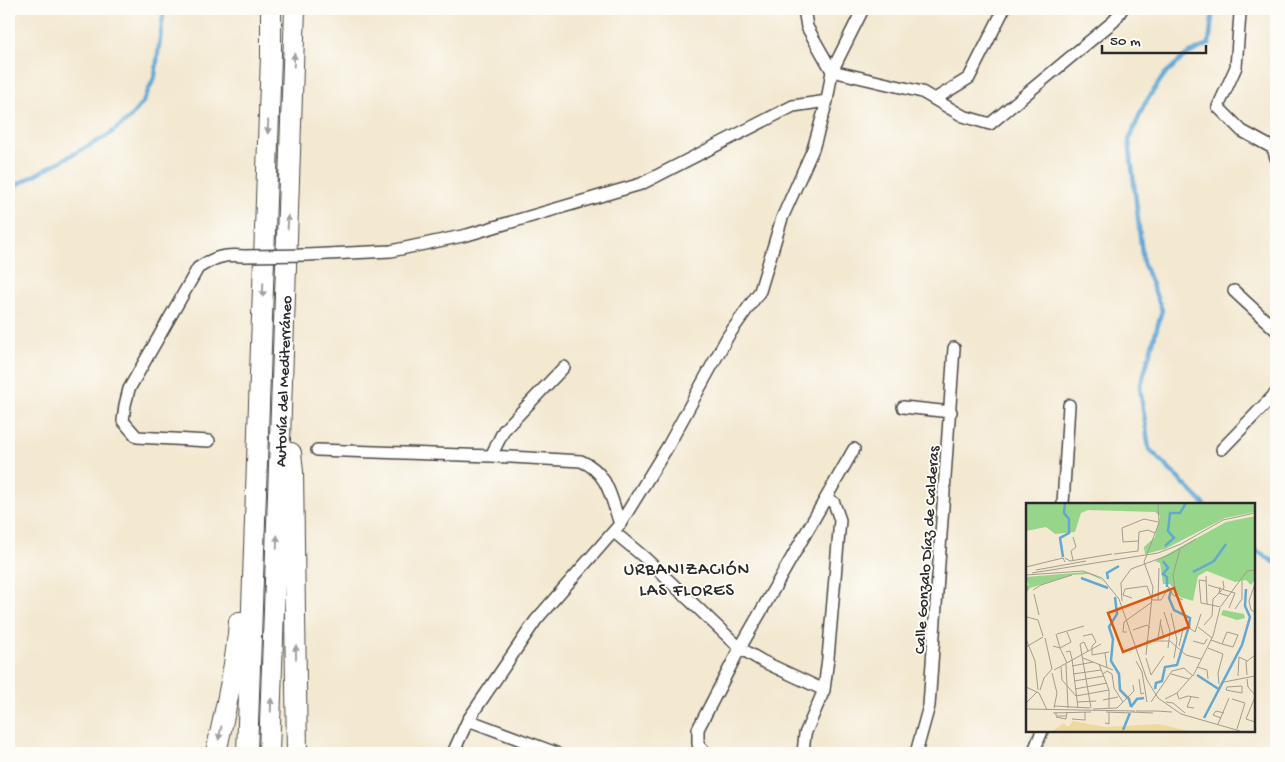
<svg xmlns="http://www.w3.org/2000/svg" width="1285" height="762" font-family="'Gochi Hand',sans-serif">
	<style>
		.lines { fill: none; stroke-linecap: round; stroke-linejoin: round }
		.stream { stroke: #61a8d7; stroke-width: 4.5 }
		.street-casing { stroke: #494744; stroke-width: 14 }
		.highway-casing { stroke: #494744; stroke-width: 22 }
		.street { stroke: #fff; stroke-width: 11 }
		.highway { stroke: #fff; stroke-width: 20 }
		.street-bridge-casing { stroke: #494744; stroke-width: 14; stroke-linecap: butt }
		.street-bridge { stroke: #fff; stroke-width: 11 }
		.oneway { fill: #a0a0a0 }
		.labels { text-anchor: middle; stroke-width: 4; stroke-linejoin: round; paint-order: stroke }
		.street-label { font-size: 16px; fill: #2b2b2b; stroke: #fdfcf7 }
		.neighbourhood-label { font-size: 18px; letter-spacing: 1px; fill: #2b2b2b; stroke: #fdfcf7 }
		.inset-river { fill: none; stroke: #61a8d7; stroke-width: 2.5 }
		.inset-road { fill: none; stroke: #a39c8e; stroke-width: 1 }
		.view { fill: #df570e; fill-opacity: 0.15; stroke: #df570e; stroke-width: 2.5 }
		.inset-edge { fill: none; stroke: #2b2b2b; stroke-width: 2.5 }
	</style>
	<rect width="100%" height="100%" fill="#fdfcf7"/>
	<filter id="ink" filterUnits="userSpaceOnUse"><feTurbulence type="fractalNoise" baseFrequency=".02" numOctaves="2"/><feDisplacementMap in="SourceGraphic" scale="10" xChannelSelector="R" yChannelSelector="G"/><feConvolveMatrix kernelMatrix="1 2 1 2 8 2 1 2 1" color-interpolation-filters="sRGB"/></filter>
	<filter id="wash" filterUnits="userSpaceOnUse"><feTurbulence type="fractalNoise" baseFrequency=".0096" numOctaves="4" result="noise"/><feDisplacementMap in="SourceGraphic" scale="20" xChannelSelector="R" yChannelSelector="G"/><feGaussianBlur stdDeviation="1.12" result="paint"/><feColorMatrix in="noise" values="0 0 0 0 0 0 0 0 0 0 0 0 0 0 0 0 0 1.4 0 .05"/><feComposite in="paint" operator="in"/></filter>
	<g filter="url(#wash)">
		<rect width="100%" height="100%" fill="#f3e8d0"/>
		<g class="lines">
			<!-- stream -->
			<path class="stream" d="M9,189L107,136L129,119L143,102L155,76L164,9
				M1204,504L1149,449L1140,388L1162,310L1143,262L1129,140L1144,105L1164,75L1186,55L1209,44L1213,9
				M1254,549L1276,563"/>
		</g>
	</g>
	<g filter="url(#ink)">
		<g class="lines">
			<defs>
				<path id="street" d="M1238,9L1240,14L1236,67L1218,107L1242,131L1273,148L1276,158
					M832,71L922,92L963,116L990,124L1114,21L1122,9
					M832,71L863,9
					M935,99L969,78L1004,9
					M307,255L391,251L467,235L641,184L793,106L827,101
					M1234,291L1276,330
					M903,407L951,412
					M209,441L137,437L123,421L125,405L129,389L198,268C215,257 224,254 244,256
					M1222,449L1276,393
					M317,450L491,456L581,461C608,472 611,498 620,524
					M491,456L504,430L564,367
					M1063,504L1069,405
					M614,532L645,558L740,648L762,661L824,690
					M468,720L556,753
					M453,753L468,720L536,620L620,524L668,446L728,336L760,291L782,218L813,149L827,101L832,71L807,27L804,9
					M705,753L698,744V729L740,648L854,449
					M803,753L805,734L824,690L828,658L840,520L834,503L826,498
					M916,753L929,706L954,348
					M1033,753L1042,731"/>
				<g id="highway">
					<path d="M291,453L293,472L297,753"/>
					<path d="M216,753C225,710 236,666 239,622"/>
					<path d="M247,753L271,55V9"/>
					<path id="s1" d="M269,753L295,9"/>
				</g>
			</defs>
			<!-- street casing -->
			<use href="#street" class="street-casing"/>
			<!-- highway casing -->
			<use href="#highway" class="highway-casing"/>
			<!-- street -->
			<use href="#street" class="street"/>
			<!-- highway -->
			<use href="#highway" class="highway"/>
			<defs>
				<path id="street-bridge" d="M244,256L307,255"/>
			</defs>
			<!-- street-bridge casing -->
			<use href="#street-bridge" class="street-bridge-casing"/>
			<!-- street-bridge -->
			<use href="#street-bridge" class="street-bridge"/>
		</g>
		<!-- one-way arrows -->
		<defs><path id="oneway-solid" d="M-6-.8H1V-3.2L6.5 0L1 3.2V.8H-6Z" transform="scale(1.25)"/></defs>
		<g class="oneway">
			<use href="#oneway-solid" transform="translate(294 60) rotate(-88)"/>
			<use href="#oneway-solid" transform="translate(268 127) rotate(92)"/>
			<use href="#oneway-solid" transform="translate(288 222) rotate(-88)"/>
			<use href="#oneway-solid" transform="translate(263 290) rotate(92)"/>
			<use href="#oneway-solid" transform="translate(277 542) rotate(-88)"/>
			<use href="#oneway-solid" transform="translate(296 652) rotate(-91)"/>
			<use href="#oneway-solid" transform="translate(271 705) rotate(-88)"/>
			<use href="#oneway-solid" transform="translate(220 733) rotate(102)"/>
		</g>
	</g>
	<g class="labels">
		<!-- street labels -->
		<g class="street-label">
			<text dy="6" stroke="none"><textPath href="#s1" startOffset="372">Autovía del Mediterráneo</textPath></text>
			<text transform="translate(925 550) rotate(-86)" y="6">Calle Gonzalo Díaz de Calderas</text>
		</g>
		<!-- neighbourhood labels -->
		<g class="neighbourhood-label">
			<text x="687" y="574">URBANIZACIÓN<tspan x="687" dy="21">LAS FLORES</tspan></text>
		</g>
	</g>
	<!-- overview -->
	<g transform="translate(1026 503)">
		<rect width="229" height="229" fill="#f3e8d0"/>
		<path d="M0,0H229V9L199,15L139,46L119,51L118,44L129,34L134,13L129,9L62,7L55,10L49,29L29,31L20,24L0,28ZM229,13V76L225,82L220,77L209,79L181,68L172,73L167,98L154,94L144,81H137L134,60L129,58L200,19ZM60,69L69,72L78,78L63,71L46,72L4,85L0,90V81L3,83L0,74ZM197,107L218,111L219,115L211,117L195,112Z" fill="#97d58b"/>
		<path d="M47,218L79,224L133,221L162,228H27L37,220L42,224Z" fill="#eeda9e"/>
		<path class="inset-river" d="M139,43L148,35L142,28L144,10H154L160,0M37,54L34,35L43,30V16L38,10L39,0M137,58L142,65L137,71L141,74V84M167,69L188,58L200,41M55,75L82,85M82,76L81,70L93,63M89,94L91,111L83,124L87,136L85,158L93,171L94,187L103,196L105,204M171,172L194,187M129,186L130,180L136,178L139,164L151,162L163,123L164,115L148,107L143,95L145,88M105,204L111,196L118,195M178,215L216,142L224,114L219,103L220,86M97,227L104,210"/>
		<path class="inset-road" d="M112,38L97,39L96,25L118,16L132,19M88,51L112,48L113,29L122,27L129,30M39,55L44,58L86,51M47,57L45,48L50,44L47,34M0,64L37,55L39,59M10,67L60,58M6,70L132,50L155,41L197,17L229,10M0,72L57,68L76,75L93,96L121,177L132,195L155,211L214,228M180,73L181,101M180,78L173,77L175,100L195,104M229,81L223,98L225,107L229,109M182,82L209,90L203,105M194,84L193,90L202,93M7,87L15,82L46,72M8,91L13,112M150,93L147,72L154,46M106,95L97,92L99,86L121,83L126,97M126,97H135L143,84L147,92L157,97M132,97L133,65M96,98L95,80L105,66L143,52L170,36M195,103L221,68L229,67M209,106L216,96V78M138,109L144,128L142,145M145,110L151,137L148,155M1,114L12,117L17,133M134,119L138,135L132,134L133,129L135,116M178,122L186,113L187,96L198,85L197,78M172,124L186,135M157,125L162,124L169,129L175,111M107,127L121,122L124,125M101,129H97L98,119L126,99M30,131L34,145L45,139L41,129M31,131L58,123M57,133L66,131L70,139L66,143V152L83,149M19,135L26,166M0,136L9,158L12,187M185,137L196,141L207,144L212,132L201,129L196,141M120,138H144L160,152L175,156M167,138L178,141L181,136M27,143L34,145L41,160M153,143L157,126M0,144L17,134M182,145L197,151L192,170L193,181M62,148L58,139L54,141L65,205M40,149L44,148L46,156L52,205M79,150L81,165M120,152L127,84L118,59L133,20L132,0M57,155L87,167M120,155L125,172L138,153M110,158L116,169L121,199M40,161L42,205M73,161L83,187V205M46,163L67,159M35,164L36,177L50,193L83,187M171,164L181,167L182,176M28,167L75,141M26,170L31,190L28,205M47,171L75,167M77,171L81,168L86,171L88,185L97,199M145,171L163,176M221,172L220,159L229,152M167,173L187,133L194,105M212,173L213,154L221,158M113,176L115,191L118,190M221,176L222,184L229,192M48,178L78,173M198,179L229,173M216,183V190L200,187L201,184ZM0,184L13,190L21,207M49,186L81,180M14,187L18,175L26,166M151,190L153,196L162,193L173,195M165,194L161,204L168,205M229,194L220,216L229,219M139,196L151,190L166,173M206,196L219,200L211,226M77,197L92,194M51,199L70,198M125,199L146,168L158,165L167,173M140,199L147,200L159,210M0,200L11,189M29,203L64,205M0,206L109,208M67,206L91,205L108,188L107,182M110,208H130M130,208L146,209M30,209V213H41M80,209L105,210M105,209L127,210M27,210L65,209M30,214L40,216L41,209M195,215L187,212L190,208L198,210M46,216L59,217V209M79,220L83,221V209M192,221L203,195"/>
		<path class="view" d="M148,85L163,124L97,149L82,110Z"/>
		<rect width="229" height="229" class="inset-edge"/>
	</g>
	<!-- margin -->
	<rect width="1285" height="762" fill="none" stroke="#fdfcf7" stroke-width="30"/>
	<!-- scale -->
	<path d="M1102 45v8h104v-8" fill="none" stroke="#2b2b2b" stroke-width="2.5"/>
	<text x="1110" y="45" font-size="15" fill="#2b2b2b" stroke="#fdfcf7" stroke-width="4" paint-order="stroke">50 m</text>
</svg>
